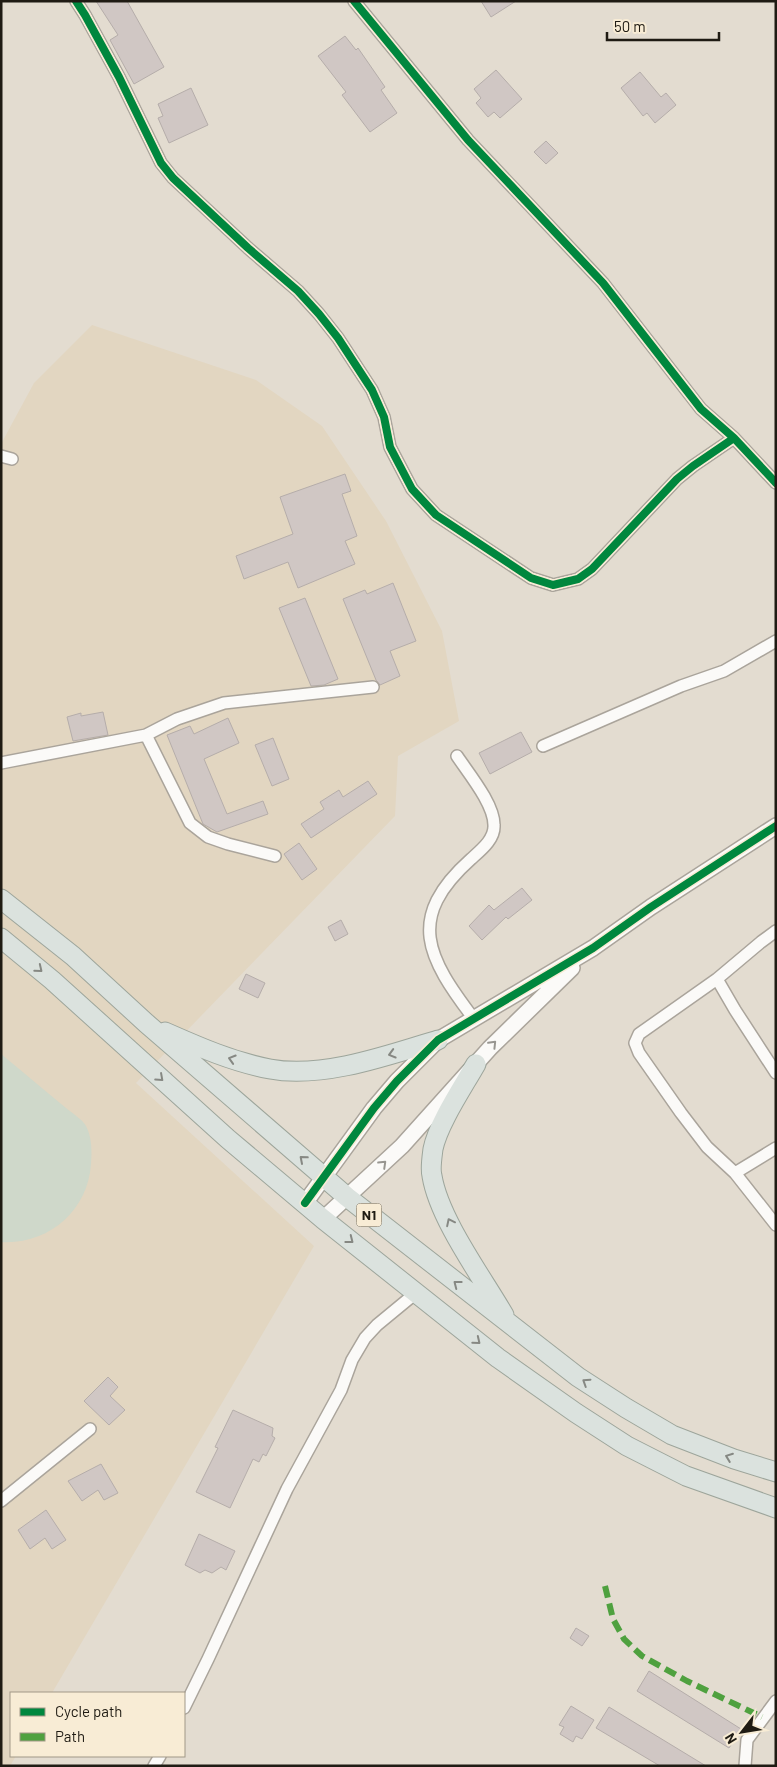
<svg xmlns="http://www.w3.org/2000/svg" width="777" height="1767" font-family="Barlow,sans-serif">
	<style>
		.built { fill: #e2d6c1 }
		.green { fill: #cfd8ca }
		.building { fill: #d0c7c4; stroke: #b5adaa }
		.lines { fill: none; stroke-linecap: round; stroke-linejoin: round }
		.minor-casing { stroke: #aaa49b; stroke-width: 14 }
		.tertiary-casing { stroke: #aaa49b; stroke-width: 18 }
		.trunk-casing { stroke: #9da59b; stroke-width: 21 }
		.minor { stroke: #fbfaf8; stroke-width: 11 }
		.tertiary { stroke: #fbfaf8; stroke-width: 15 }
		.trunk { stroke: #dbe2de; stroke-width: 19 }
		.quiet { stroke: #4fa13f; stroke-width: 6; stroke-dasharray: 12 6; stroke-linecap: butt }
		.cycleway-casing { stroke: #f8ecd5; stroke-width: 11 }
		.cycleway { stroke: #00873e; stroke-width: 8 }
		.oneway { stroke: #868883 }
		.oneway2 { stroke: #989691 }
		.labels { text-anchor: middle; stroke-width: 5; stroke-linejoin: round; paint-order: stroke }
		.shield { fill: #f8ecd5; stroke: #605a4d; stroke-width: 1 }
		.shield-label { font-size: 14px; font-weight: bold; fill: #1f1b13 }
	</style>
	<rect width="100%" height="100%" fill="#e3dcd0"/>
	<!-- built -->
	<path class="built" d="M92,325L256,380L322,426L386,521L442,631L459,721L398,756L395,816L136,1083L314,1246L52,1693H11V1756H16L10,1766H1V444L34,383Z"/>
	<!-- green -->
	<path class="green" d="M1,1054C23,1072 44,1090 66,1108C72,1113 83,1120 86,1126C92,1137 92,1152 91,1164C88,1211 48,1245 1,1242Z"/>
	<!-- building -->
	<path class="building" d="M96,1H127L164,67L134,84L110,40L118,35Z
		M481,1H516L491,17Z
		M345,36L356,50L358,48L385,87L381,90L397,113L370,132L342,95L346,92L318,56Z
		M496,70L522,99L500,118L494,112L488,117L476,103L481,98L474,89Z
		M640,72L661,97L666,93L676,105L655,123L647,113L643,116L621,88Z
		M191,88L208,125L169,143L158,118L163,116L158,104Z
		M546,141L558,153L546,164L534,152Z
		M345,474L351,491L342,494L357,536L345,541L355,564L298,588L288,562L244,579L236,556L293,534L280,497Z
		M393,583L416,641L390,651L400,676L380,685L376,680L343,599L365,590L367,594Z
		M305,598L338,679L324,685L311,686L279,608Z
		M103,712L108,735L73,741L67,717L81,713V716Z
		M228,718L239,743L204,759L227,814L263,801L268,814L217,832L203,824L167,735L190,726L194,734Z
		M521,732L532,752L490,774L479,753Z
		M273,738L289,779L272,786L255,745Z
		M368,781L377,794L311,838L301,824L324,809L320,802L339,790L343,797Z
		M299,843L317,869L302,880L284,854Z
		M522,888L532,900L508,919L506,917L482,940L469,926L489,905L494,910Z
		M341,920L348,934L335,941L328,927Z
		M246,974L265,983L258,998L239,989Z
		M108,1377L118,1387L110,1396L125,1410L109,1425L84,1401Z
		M233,1410L273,1428L272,1436L275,1438L266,1456L263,1454L259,1462L253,1459L230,1508L196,1492L218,1448L215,1447Z
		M101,1464L118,1493L104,1500L98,1490L82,1501L68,1481Z
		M46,1510L66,1540L52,1549L45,1538L30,1549L18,1530Z
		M199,1534L235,1551L226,1570L221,1567L212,1573L205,1570L200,1573L185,1565Z
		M576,1628L589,1636L582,1646L570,1638Z
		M649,1671L741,1729L729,1748L637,1691Z
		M571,1706L594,1720L582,1739L576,1736L573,1742L560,1734L564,1727L559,1725Z
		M609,1707L706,1766H660L596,1728Z"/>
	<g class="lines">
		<defs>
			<path id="minor" d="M76,1L85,15L119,77L161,163L173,178L248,248L298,291L319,314L338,338L372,390L384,417L390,447L412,489L436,515L531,578L553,585L578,579L592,569L677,479L693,466L734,438
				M354,1L468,140L603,283L701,409L734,438L776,483
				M1,456L12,459
				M146,735L177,719L224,703L373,687
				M543,746L681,686L724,671L776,641
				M457,756C469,774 494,804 494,825C495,839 481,850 471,859C405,918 427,957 474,1019
				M1,763L146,735L190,823L208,837L228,844L275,856
				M776,931L761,942L717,979L735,1010L776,1073
				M717,979L639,1034L635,1043L639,1053L681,1113L707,1147L735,1173L776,1225
				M735,1173L776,1148
				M1,1501L90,1429
				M184,1708L208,1659L287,1489L341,1390L352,1360L365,1338L377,1325L417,1292
				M154,1766L160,1756
				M745,1766L747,1740L776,1701"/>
			<path id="tertiary" d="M305,1203L374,1108L397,1081L438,1040L593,948L651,907L776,826
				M323,1219L402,1146L490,1048L572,968"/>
			<path id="trunk" d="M1,899L73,956L146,1023L347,1197L578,1377L626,1408L672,1435L734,1459L776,1472
				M1,938L52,980L228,1139L323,1219L498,1358L576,1413L627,1446L686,1476L776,1508
				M165,1032C199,1047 233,1062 270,1069C322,1079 389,1055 438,1040
				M476,1064C463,1087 438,1124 433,1149C432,1157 430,1169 432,1176C439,1219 482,1277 504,1315"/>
		</defs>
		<!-- minor casing -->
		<use href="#minor" class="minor-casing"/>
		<!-- tertiary casing -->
		<use href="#tertiary" class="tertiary-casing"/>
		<!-- trunk casing -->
		<use href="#trunk" class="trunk-casing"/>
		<!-- minor -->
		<use href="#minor" class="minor"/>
		<!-- tertiary -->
		<use href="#tertiary" class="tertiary"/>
		<!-- trunk -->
		<use href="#trunk" class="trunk"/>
		<!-- quiet -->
		<path class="quiet" d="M605,1586L613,1619L624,1639L642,1656L687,1681L762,1717"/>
		<defs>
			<path id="cycleway" d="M76,1L85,15L119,77L161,163L173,178L248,248L298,291L319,314L338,338L372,390L384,417L390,447L412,489L436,515L531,578L553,585L578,579L592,569L677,479L693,466L734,438
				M354,1L468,140L603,283L701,409L734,438L776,483
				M305,1203L374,1108L397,1081L438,1040L593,948L651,907L776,826"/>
		</defs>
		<!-- cycleway casing -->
		<use href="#cycleway" class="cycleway-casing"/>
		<!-- cycleway -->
		<use href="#cycleway" class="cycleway"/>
	</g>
	<!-- one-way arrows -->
	<defs><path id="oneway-chevron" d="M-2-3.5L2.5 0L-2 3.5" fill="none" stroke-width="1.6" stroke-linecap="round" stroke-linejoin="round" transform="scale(1.25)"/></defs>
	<g class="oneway">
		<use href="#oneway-chevron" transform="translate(39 969) rotate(39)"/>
		<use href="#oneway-chevron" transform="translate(392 1054) rotate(164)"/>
		<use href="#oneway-chevron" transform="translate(232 1059) rotate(-163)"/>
		<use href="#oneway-chevron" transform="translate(160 1078) rotate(42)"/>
		<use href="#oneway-chevron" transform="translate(303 1159) rotate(-139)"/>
		<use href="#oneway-chevron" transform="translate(450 1222) rotate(-116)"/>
		<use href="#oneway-chevron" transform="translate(350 1240) rotate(38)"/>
		<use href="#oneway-chevron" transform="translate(457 1284) rotate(-142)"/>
		<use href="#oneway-chevron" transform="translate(477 1341) rotate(39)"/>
		<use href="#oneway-chevron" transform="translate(586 1382) rotate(-147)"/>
		<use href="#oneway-chevron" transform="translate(729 1457) rotate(-159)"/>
	</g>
	<g class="oneway2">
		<use href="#oneway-chevron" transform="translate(493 1044) rotate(-46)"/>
		<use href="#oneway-chevron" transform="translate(383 1164) rotate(-44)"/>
	</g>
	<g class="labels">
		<!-- shield labels -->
		<rect class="shield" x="356.5" y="1203.5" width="25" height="23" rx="4"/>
		<g class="shield-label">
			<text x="369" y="1220">N1</text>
		</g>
	</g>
	<!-- border -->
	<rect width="777" height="1767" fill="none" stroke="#1f1b13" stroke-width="5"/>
	<!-- legend -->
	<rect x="10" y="1692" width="175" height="65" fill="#f8ecd5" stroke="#a19887"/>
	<rect x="20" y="1708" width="25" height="8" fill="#00873e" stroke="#a19887"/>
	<text x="55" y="1717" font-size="15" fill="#1f1b13">Cycle path</text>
	<rect x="20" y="1733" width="25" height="8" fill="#4fa13f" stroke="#a19887"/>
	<text x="55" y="1742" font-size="15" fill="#1f1b13">Path</text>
	<!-- north arrow -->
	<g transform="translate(742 1732) rotate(239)" stroke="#f8ecd5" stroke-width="4" paint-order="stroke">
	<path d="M0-4L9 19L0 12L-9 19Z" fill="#1f1b13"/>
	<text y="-8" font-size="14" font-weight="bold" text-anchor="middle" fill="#1f1b13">N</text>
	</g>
	<!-- scale -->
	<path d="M607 32v8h112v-8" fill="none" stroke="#1f1b13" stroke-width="2.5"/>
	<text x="614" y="32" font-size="15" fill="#1f1b13" stroke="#f8ecd5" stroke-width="4" paint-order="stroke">50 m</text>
</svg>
